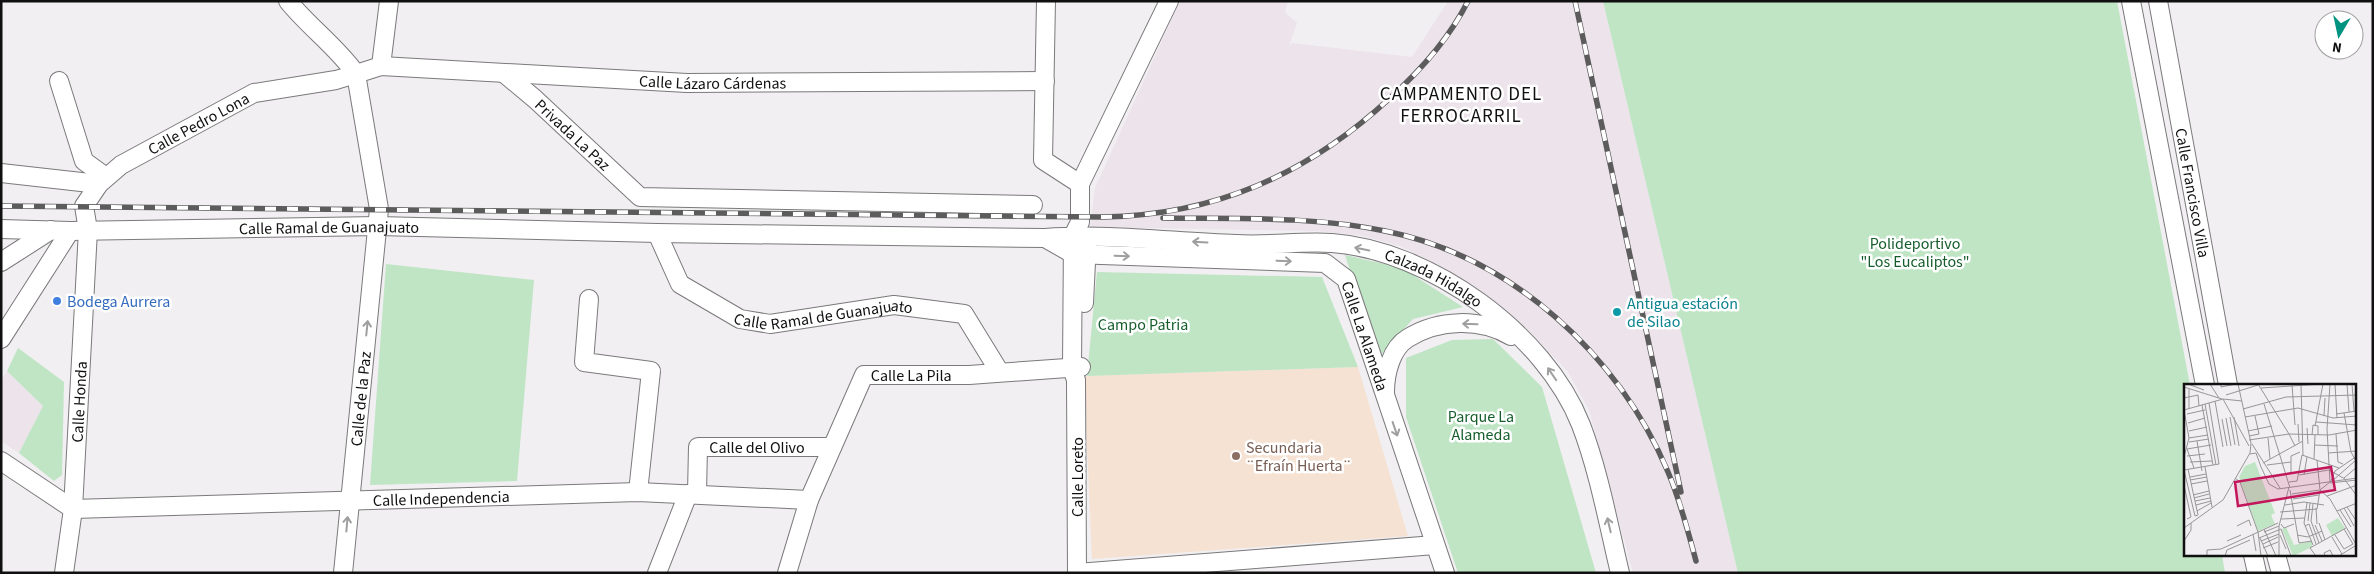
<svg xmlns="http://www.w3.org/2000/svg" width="2374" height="574" font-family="'Source Sans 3',sans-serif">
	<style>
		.built { fill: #ece3eb }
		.education { fill: #f5e2d2 }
		.green { fill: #bfe5c5 }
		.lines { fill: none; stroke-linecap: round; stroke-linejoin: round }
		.minor-casing { stroke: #7b797b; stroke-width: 20 }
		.minor { stroke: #fff; stroke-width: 18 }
		.rail-casing { stroke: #5d5c5d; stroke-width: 5.5 }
		.rail { stroke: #fff; stroke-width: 4; stroke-dasharray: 11; stroke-linecap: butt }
		.oneway { stroke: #a09fa0 }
		.shop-dot { fill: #3f7fe0; stroke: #fff; stroke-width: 2 }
		.culture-dot { fill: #0f9aa8; stroke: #fff; stroke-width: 2 }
		.education-dot { fill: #8d6e63; stroke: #fff; stroke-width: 2 }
		.labels { text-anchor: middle; stroke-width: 5; stroke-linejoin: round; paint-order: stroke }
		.street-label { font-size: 16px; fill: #111011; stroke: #fff }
		.park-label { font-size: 16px; fill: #155e2c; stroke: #fff }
		.shop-label { font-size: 16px; fill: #366cbe; stroke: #fff; text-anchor: start }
		.culture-label { font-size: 16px; fill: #0d838f; stroke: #fff; text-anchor: start }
		.education-label { font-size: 16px; fill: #785e54; stroke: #fff; text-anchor: start }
		.quarter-label { font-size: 19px; letter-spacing: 1px; fill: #111011; stroke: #fff }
		.inset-road { fill: none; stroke: #979697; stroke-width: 1 }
		.view { fill: #c2185b; fill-opacity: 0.15; stroke: #c2185b; stroke-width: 2.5 }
		.inset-edge { fill: none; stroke: #111011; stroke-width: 2.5 }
	</style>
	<rect width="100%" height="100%" fill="#f1eff1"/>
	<!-- built -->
	<path class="built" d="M1180,1H1288L1285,12L1297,23L1289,46L1292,43L1412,57L1448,1H1603L1738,573H1633L1589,410L1568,372L1527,329L1479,291L1439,265L1400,246L1359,235L1317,231L1090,227L1095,188Z
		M7,371L43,406L19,453L1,441V381Z"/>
	<!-- education -->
	<path class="education" d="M1358,367L1408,536L1092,559L1084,376Z"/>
	<!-- green -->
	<path class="green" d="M1603,1H2117L2190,385H2185V555H2222L2225,573H1738Z
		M1345,255L1402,268L1463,307L1413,319L1377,359Z
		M386,264L534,280L517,481L370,485Z
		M1097,272L1322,277L1358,367L1087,376Z
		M1493,339L1542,387L1596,573H1458L1406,417V358L1452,340Z
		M18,348L64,382L62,475L54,481L19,453L43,406L7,371Z"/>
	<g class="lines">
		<defs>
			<g id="minor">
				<path d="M1046,1L1043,160L1080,184"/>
				<path d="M2131,1L2205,385"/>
				<path id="s1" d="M2158,1L2228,385"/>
				<path d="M381,66L389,1"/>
				<path id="s2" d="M505,74L535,99L640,197L1033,205"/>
				<path d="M59,81L84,161L106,177"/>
				<path d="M1,173L99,184"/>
				<path id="s3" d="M1,229L70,231L378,226L657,233L1045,238C1108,233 1173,242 1236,244C1268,246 1300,241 1332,243C1429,250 1545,333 1581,425C1599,472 1608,523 1620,573"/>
				<path id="s4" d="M657,233L680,284L740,319L770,324L894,305L964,314L999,371"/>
				<path id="s5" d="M1045,238L1073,254L1325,263L1346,279L1445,573"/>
				<path d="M1,262L51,230"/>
				<path d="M589,299L584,362L651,371L638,492"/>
				<path d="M1084,303L1087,242"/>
				<path d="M1,339L70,231"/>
				<path d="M1385,392C1385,374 1391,348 1408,338C1439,319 1480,318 1511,336"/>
				<path id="s6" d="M1,461L73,509L638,492L809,500"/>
				<path id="s7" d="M697,493L698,447H832"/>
				<path d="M2253,555L2257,573"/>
				<path d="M2276,555L2281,573"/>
				<path id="s8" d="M64,573L73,509L88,230L84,206L99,184L121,165L254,93L336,80L356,74C337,47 309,27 288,1"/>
				<path id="s9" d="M343,573L379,209L356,74L381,66L687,83L1045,81"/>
				<path d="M657,573L688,494"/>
				<path id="s10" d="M787,573L809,500L864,375H969L1081,367"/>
				<path d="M1077,573L1076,380L1072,368L1073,236L1080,222V184L1169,1"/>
				<path d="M1077,573L1435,545"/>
			</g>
		</defs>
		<!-- minor casing -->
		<use href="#minor" class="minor-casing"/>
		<!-- minor -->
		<use href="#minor" class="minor"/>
		<defs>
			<path id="rail" d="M1575,1L1681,492
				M1,206L1103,217C1216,215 1308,174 1390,98C1421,70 1449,39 1468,1
				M1163,218C1237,219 1313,216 1385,231C1511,256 1619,355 1668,472C1680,500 1688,531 1696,561"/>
		</defs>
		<!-- rail casing -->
		<use href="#rail" class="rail-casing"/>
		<!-- rail -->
		<use href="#rail" class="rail"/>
	</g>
	<!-- one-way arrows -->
	<defs><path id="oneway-shaft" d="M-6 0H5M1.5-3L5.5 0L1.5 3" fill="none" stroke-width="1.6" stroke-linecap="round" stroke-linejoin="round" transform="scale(1.25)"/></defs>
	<g class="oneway">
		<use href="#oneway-shaft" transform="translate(1200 242) rotate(-177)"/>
		<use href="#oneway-shaft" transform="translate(1362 249) rotate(-169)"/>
		<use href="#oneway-shaft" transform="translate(1122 256) rotate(2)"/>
		<use href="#oneway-shaft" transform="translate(1284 261) rotate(2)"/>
		<use href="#oneway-shaft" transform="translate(1470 324) rotate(-178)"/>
		<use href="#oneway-shaft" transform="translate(367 328) rotate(-84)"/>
		<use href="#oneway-shaft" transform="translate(1552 374) rotate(-124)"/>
		<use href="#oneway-shaft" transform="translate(1395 429) rotate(71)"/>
		<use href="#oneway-shaft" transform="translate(347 524) rotate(-85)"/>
		<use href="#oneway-shaft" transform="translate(1609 525) rotate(-103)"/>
	</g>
	<!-- markers -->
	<circle class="shop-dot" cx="57" cy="301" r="5"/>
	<circle class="culture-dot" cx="1617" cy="312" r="5"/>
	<circle class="education-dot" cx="1236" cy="456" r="5"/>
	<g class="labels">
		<!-- street labels -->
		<g class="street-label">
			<text dy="6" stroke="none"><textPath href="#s9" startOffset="861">Calle Lázaro Cárdenas</textPath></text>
			<text dy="6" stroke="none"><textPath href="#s8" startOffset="512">Calle Pedro Lona</textPath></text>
			<text dy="6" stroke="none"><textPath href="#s2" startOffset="91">Privada La Paz</textPath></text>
			<text dy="6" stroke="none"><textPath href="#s1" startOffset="195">Calle Francisco Villa</textPath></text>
			<text dy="6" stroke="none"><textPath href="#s3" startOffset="328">Calle Ramal de Guanajuato</textPath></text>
			<text dy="6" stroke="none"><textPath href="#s3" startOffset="1440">Calzada Hidalgo</textPath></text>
			<text dy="6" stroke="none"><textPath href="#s4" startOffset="210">Calle Ramal de Guanajuato</textPath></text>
			<text dy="6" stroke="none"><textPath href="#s5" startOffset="371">Calle La Alameda</textPath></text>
			<text dy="6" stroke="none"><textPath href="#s10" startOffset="260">Calle La Pila</textPath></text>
			<text dy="6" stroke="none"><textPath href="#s9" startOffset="175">Calle de la Paz</textPath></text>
			<text dy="6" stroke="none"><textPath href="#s8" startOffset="172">Calle Honda</textPath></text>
			<text dy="6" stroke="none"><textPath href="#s7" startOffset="105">Calle del Olivo</textPath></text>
			<text transform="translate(1077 477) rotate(-90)" y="6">Calle Loreto</text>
			<text dy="6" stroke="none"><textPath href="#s6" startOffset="455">Calle Independencia</textPath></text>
		</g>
		<!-- park labels -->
		<g class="park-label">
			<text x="1915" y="249">Polideportivo<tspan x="1915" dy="18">"Los Eucaliptos"</tspan></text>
			<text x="1143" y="330">Campo Patria</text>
			<text x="1481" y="422">Parque La<tspan x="1481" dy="18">Alameda</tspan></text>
		</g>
		<!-- shop labels -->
		<g class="shop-label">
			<text x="67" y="307">Bodega Aurrera</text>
		</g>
		<!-- culture labels -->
		<g class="culture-label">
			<text x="1627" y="309">Antigua estación<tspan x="1627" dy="18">de Silao</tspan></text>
		</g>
		<!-- education labels -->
		<g class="education-label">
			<text x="1246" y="453">Secundaria<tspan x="1246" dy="18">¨Efraín Huerta¨</tspan></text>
		</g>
		<!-- quarter labels -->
		<g class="quarter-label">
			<text x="1461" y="100">CAMPAMENTO DEL<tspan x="1461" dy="22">FERROCARRIL</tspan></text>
		</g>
	</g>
	<!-- overview -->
	<g transform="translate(2184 384)">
		<rect width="172" height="172" fill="#f1eff1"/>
		<path d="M71,78L91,129L87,131L91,140L74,147L55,93L61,82ZM154,134L161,144L148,152L142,141ZM102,143L110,161L128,157V163L109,172L98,145Z" fill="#bfe5c5"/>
		<path class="inset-road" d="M4,0L20,6M26,0L35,14M37,0V3L52,0M74,0L105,50L145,51L173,46M117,0L119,72M146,0L143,45L146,98L136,106L146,115L173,162M151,0L153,34M163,0L165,28M168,0L170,27M108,1L111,41M0,3L38,15M77,4L138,0M5,5V25M42,11L74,1M0,14L14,11L15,22M39,15L65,62M31,17L39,63M21,20L32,81M80,20L106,104M18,21L29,81M59,25L102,13L173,11M0,26L39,15L58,17M0,26L5,54L0,73M160,29L167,68L173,79M3,30L21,26M152,30L173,27M140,32L141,14M46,33L51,61M50,33L55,62M61,33L114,24L149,34L173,32M42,34L47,62M38,35L43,62M132,38L173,41M4,39L21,34M114,40L115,58M131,42L139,0M123,44L124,60M5,47L23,43M64,47L88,42M152,50L154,78L159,80M128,51L129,41L134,42V51M65,52L75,50L71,32M5,54L24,51M84,54L86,75M65,56L105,50L111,62M13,57L18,87M5,58L25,55M68,60L96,104M130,61L154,62M3,65L27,61M3,65L10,84M144,69L173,67M66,70L72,69L77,83M118,71L155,84M3,72L21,70M130,75L131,51M6,78L28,77M79,79L119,57M83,81L107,78M21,83L28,123M77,83L85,100L94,105L173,94M4,85L14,131M0,86L35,80L25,19M0,86L11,132L14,131M115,91L145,86L161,95M120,91L123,73M6,93L22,90M89,93L107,89V72L116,68M51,94L56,98L74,148L77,172M160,94L173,83M6,96L23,93M161,96L173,112M147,97L151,87L173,72M148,97L171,77M105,98L113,97L118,71M146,99L173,96M7,100L23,97M0,101L7,133L3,135M106,106L115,159L128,157M108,110L135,106M9,111L25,107M143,112L173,101M10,114L25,110M109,115L135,111M11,117L26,114M123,119L120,139L129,161M129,120L127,137L135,159M12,121L27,117M101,121L120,118L140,121M163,123L173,138M132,124L133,140M160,124L170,142M156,126L167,143M13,127L27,119M153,127L173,119M96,128L133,125L136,106L133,76M97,135L121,134M124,137L126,119M135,139L141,156M97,140L100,144L110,140M131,141L138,157M53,142L65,136L67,142M121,142L125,140L132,160M0,144L39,116L66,69L67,59L54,0M80,145L92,172M160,145L169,160M80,148L95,142M69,150L72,167M96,151L102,165M113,151L124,153L138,147M151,151L160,165L169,160M148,153L158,170L155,172M75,154L97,145L107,172M76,154L84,172M0,157L7,146V139M43,157L57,151M77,157L95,150M79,160L94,153M79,164L94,158M158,170L171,162M23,172V166L37,165L94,139M41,172L43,166L66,156M95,172V142L105,103M132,172L126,164L162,144M141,172L140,169L146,166L149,172"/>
		<path class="view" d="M147,83L151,106L54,122L51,98Z"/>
		<rect width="172" height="172" class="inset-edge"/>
	</g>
	<!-- border -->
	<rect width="2374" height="574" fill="none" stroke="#111011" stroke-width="5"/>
	<!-- north arrow -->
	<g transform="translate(2339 35) rotate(189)"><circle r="24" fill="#ffffff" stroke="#a09fa0"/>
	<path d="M0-4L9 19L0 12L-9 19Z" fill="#009381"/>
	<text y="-8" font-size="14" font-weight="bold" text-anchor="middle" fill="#111011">N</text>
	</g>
</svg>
